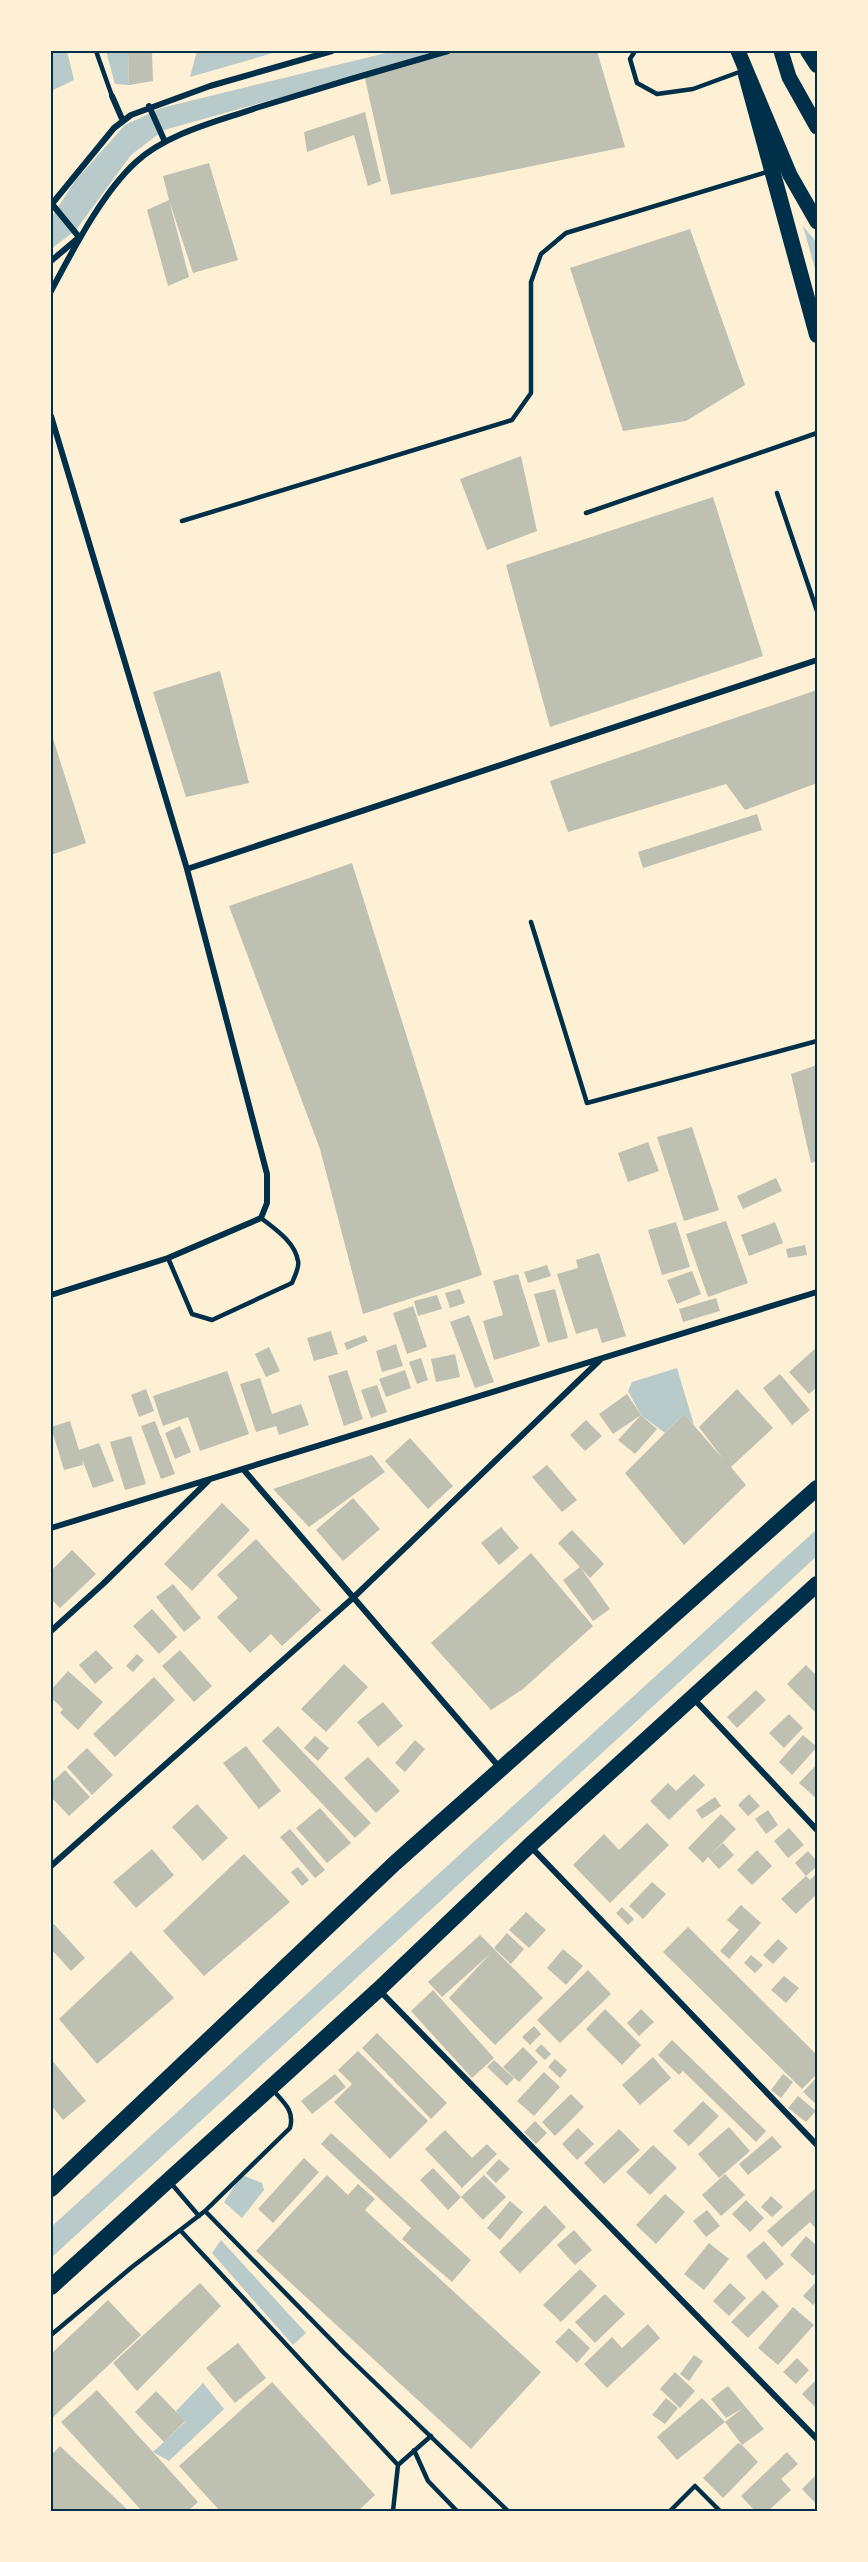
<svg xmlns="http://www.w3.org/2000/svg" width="868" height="2562" font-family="'Space Grotesk',sans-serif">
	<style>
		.green { fill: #b9caca }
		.building { fill: #bec0b2 }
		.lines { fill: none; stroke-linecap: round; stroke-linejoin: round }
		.service { stroke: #003049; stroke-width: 4.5 }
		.minor { stroke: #003049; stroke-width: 6 }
		.primary { stroke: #003049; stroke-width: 15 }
		.trunk { stroke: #003049; stroke-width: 16 }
		.neatline { fill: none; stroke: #003049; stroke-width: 2 }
	</style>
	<rect width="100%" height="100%" fill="#fdf0d5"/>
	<!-- green -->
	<path class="green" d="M51,51H67L74,80L51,91Z
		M106,51H128L129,85L115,84Z
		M197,51H280L190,77Z
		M394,51H446L164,130L131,155L76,230L51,249V218L75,181L125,125L161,108Z
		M803,226L817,243V276Z
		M677,1368L694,1425L684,1414L665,1433L641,1415L628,1391L632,1382Z
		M817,1529V1556L51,2258V2227Z
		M242,2175L262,2183L264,2190L242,2218L224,2202Z
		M221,2240L306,2333L293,2345L212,2253Z
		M203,2383L224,2409L169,2461L153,2452L185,2422L176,2411Z"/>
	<!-- building -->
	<path class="building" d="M128,51H152L153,81L129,85Z
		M452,51H597L625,147L391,195L364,74Z
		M365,112L381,181L368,186L354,135L307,152L304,132Z
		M209,163L238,260L193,273L169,200L189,277L168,286L147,210L169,200L163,176Z
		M690,229L745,385L686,421L623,431L570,268Z
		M521,456L537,531L487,550L460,479Z
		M713,497L763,656L550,727L506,565Z
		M220,671L249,783L186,797L153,692Z
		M817,690V783L745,810L726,784L568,832L550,781Z
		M51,732L86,843L51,855Z
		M757,814L762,830L643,868L638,852Z
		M352,863L482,1275L363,1314L320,1149L229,906Z
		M817,1065V1161L811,1163L791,1074Z
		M692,1127L719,1210L684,1221L657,1137Z
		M648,1142L659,1171L628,1182L618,1153Z
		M776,1178L782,1191L743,1209L737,1196Z
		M726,1221L748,1283L708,1297L686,1234Z
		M676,1222L690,1267L662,1275L648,1230Z
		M775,1222L783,1243L749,1256L741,1235Z
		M805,1245L807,1255L788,1258L786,1249Z
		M599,1253L626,1336L602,1343L597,1328L576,1334L557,1274L578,1268L576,1260Z
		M547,1265L551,1276L528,1283L524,1272Z
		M692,1271L701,1294L677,1304L667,1280Z
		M518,1274L540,1346L494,1360L483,1321L503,1315L493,1281Z
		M460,1289L465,1303L450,1308L445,1293Z
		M555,1289L568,1338L548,1343L534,1294Z
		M437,1295L442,1309L418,1316L414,1301Z
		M716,1298L720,1311L683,1322L679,1309Z
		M413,1306L427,1347L407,1354L393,1313Z
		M469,1315L494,1382L475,1388L450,1322Z
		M331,1331L338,1354L314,1361L307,1338Z
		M365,1335L368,1341L347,1350L344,1343Z
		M396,1344L403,1366L382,1372L376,1351Z
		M269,1347L280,1371L266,1377L255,1354Z
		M817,1347V1387L809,1394L789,1372Z
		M455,1354L460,1377L436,1382L431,1359Z
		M421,1358L428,1380L417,1384L409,1362Z
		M347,1370L363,1419L344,1426L328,1376Z
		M405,1370L411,1388L386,1397L379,1379Z
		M227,1371L249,1434L200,1451L188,1417L163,1426L153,1396Z
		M780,1374L810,1410L792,1425L763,1388Z
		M260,1378L272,1414L301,1404L309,1425L279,1435L276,1426L256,1432L240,1384Z
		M377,1385L387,1412L371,1418L361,1390Z
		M146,1389L154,1411L139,1417L131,1395Z
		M737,1389L773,1428L731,1467L746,1485L684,1545L625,1473L684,1414L723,1459L699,1427Z
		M627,1394L641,1415L657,1429L635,1454L618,1440L641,1415L613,1434L599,1414Z
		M586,1420L602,1436L585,1451L570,1435Z
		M70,1421L79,1450L99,1443L114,1481L93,1488L82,1459L83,1465L64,1470L51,1427Z
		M155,1421L175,1474L161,1479L141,1426Z
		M180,1426L191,1452L175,1459L165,1433Z
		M131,1436L146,1484L125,1490L110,1442Z
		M410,1438L453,1486L428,1509L385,1461Z
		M372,1455L385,1472L309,1527L273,1489Z
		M547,1465L577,1500L562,1512L532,1477Z
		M353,1498L380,1529L343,1561L316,1530Z
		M222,1503L250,1530L192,1591L164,1564Z
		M501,1527L519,1548L499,1565L481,1543Z
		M572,1530L604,1564L590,1578L558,1543Z
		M256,1539L321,1610L282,1646L271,1634L250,1653L217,1617L238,1598L217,1575Z
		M72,1550L96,1574L60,1608L51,1599V1571Z
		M531,1553L593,1626L523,1689L491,1710L431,1643Z
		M580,1567L610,1609L593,1621L563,1580Z
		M173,1584L201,1618L184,1632L156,1597Z
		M152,1609L177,1637L159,1654L133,1626Z
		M96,1650L113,1668L95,1684L79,1665Z
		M180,1650L212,1686L194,1702L162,1666Z
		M137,1654L144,1660L133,1672L126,1666Z
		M344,1664L368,1687L326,1732L301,1709Z
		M806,1665L817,1676V1714L787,1684Z
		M68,1671L103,1702L78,1730L60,1713L63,1709L51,1698V1690Z
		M154,1677L175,1700L115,1757L93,1734Z
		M756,1690L766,1700L737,1728L727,1717Z
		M383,1702L403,1726L378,1747L357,1722Z
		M789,1714L803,1728L784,1748L769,1733Z
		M278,1726L371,1823L355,1838L262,1741Z
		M803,1735L817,1747L792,1775L779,1762Z
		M315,1736L329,1748L318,1761L304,1748Z
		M415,1740L425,1749L405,1772L395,1763Z
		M246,1746L281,1791L259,1809L223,1763Z
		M87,1748L113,1775L92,1795L67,1767Z
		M368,1757L400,1791L376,1813L344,1778Z
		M817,1764V1799L799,1783Z
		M65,1770L90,1797L69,1816L51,1797V1783Z
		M694,1774L705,1785L669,1820L650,1801L668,1783L676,1791Z
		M749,1794L760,1806L748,1816L738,1805Z
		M715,1797L721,1806L702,1819L696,1810Z
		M197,1804L228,1838L203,1861L172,1827Z
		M320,1808L351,1843L327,1863L296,1828Z
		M768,1810L778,1825L766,1834L755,1819Z
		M721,1814L736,1829L709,1856L723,1843L734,1855L719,1869L708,1857L703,1863L688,1848Z
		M647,1823L669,1845L610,1903L573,1865L604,1834L619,1850Z
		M789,1828L804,1845L788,1858L774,1841Z
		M290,1829L325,1870L315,1878L280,1837Z
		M152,1849L174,1875L136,1908L113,1882Z
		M757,1850L772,1866L752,1885L737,1870Z
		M808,1851L817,1861V1866L806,1876L810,1880L817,1873V1894L796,1914L781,1899L806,1876L795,1863Z
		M244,1854L290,1902L204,1976L163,1931Z
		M298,1867L309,1880L302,1886L291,1872Z
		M652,1882L666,1894L643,1919L629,1906Z
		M741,1905L761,1923L729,1959L720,1951L739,1930L727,1920Z
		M622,1907L634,1919L628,1925L616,1913Z
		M526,1912L546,1930L529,1948L509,1930Z
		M54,1924L85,1958L71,1971L51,1949V1926Z
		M688,1927L817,2055V2074L802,2089L663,1952Z
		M507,1933L524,1949L511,1964L494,1948Z
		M480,1935L543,1998L495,2045L449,1998L490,1954L442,1997L428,1982Z
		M778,1939L788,1948L773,1964L763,1955Z
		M563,1949L583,1966L566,1985L547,1968Z
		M131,1951L174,1998L97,2064L59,2019Z
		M751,1955L763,1965L755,1973L744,1963Z
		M588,1970L611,1994L560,2043L537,2020Z
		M784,1976L799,1988L786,2003L771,1990Z
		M433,1990L494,2058L472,2078L411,2011Z
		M605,2009L641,2045L622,2065L586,2029Z
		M641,2009L654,2022L639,2036L627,2023Z
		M534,2026L541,2034L530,2045L522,2037Z
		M377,2033L447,2103L431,2119L362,2048Z
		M672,2040L766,2131L756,2142L683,2071L679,2075L658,2055Z
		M541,2044L551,2054L545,2060L535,2051Z
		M523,2047L538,2062L519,2082L503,2067Z
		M358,2051L428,2121L390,2159L334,2102L352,2084L338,2070Z
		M653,2057L671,2078L640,2105L622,2085Z
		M51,2059L86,2101L63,2120L51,2105Z
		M555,2059L567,2070L560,2078L548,2067Z
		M494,2060L514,2078L507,2086L487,2067Z
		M544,2072L560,2087L534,2116L517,2101Z
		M335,2074L346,2087L312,2114L301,2101Z
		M783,2074L793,2082L781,2098L771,2090Z
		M817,2077V2105L803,2092Z
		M571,2094L584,2107L555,2136L542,2122Z
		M798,2096L816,2111L806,2122L788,2108Z
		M703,2101L719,2116L689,2146L673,2131Z
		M535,2121L547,2133L536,2144L524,2132Z
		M729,2127L750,2151L719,2178L698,2154Z
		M578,2128L594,2144L577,2160L562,2144Z
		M619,2129L640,2150L604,2184L584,2163Z
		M445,2130L472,2158L487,2144L497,2154L462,2188L425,2149Z
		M331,2133L471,2260L452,2282L402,2239L411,2228L321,2144Z
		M772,2136L782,2147L748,2175L739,2164Z
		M653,2145L677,2168L650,2195L626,2172Z
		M304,2158L319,2172L273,2223L258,2209Z
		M499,2159L510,2169L496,2183L486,2173Z
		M433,2168L461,2197L448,2210L420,2180Z
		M725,2174L745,2195L721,2216L702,2195Z
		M327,2175L348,2195L358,2184L375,2199L365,2210L541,2372L471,2449L256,2251Z
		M484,2175L506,2197L483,2220L461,2197Z
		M817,2187V2230L810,2222L782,2247L767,2231Z
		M665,2194L685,2212L656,2244L636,2225Z
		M771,2196L783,2207L772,2217L761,2207Z
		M746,2200L764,2218L750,2232L732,2214Z
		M510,2201L523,2212L500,2240L487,2228Z
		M545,2205L566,2227L520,2273L499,2252Z
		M707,2210L720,2226L706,2237L693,2221Z
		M574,2230L592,2250L575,2265L557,2245Z
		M806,2236L817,2246V2271L813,2276L790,2255Z
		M764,2241L784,2264L766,2280L746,2256Z
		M709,2243L729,2259L704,2290L684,2274Z
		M580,2269L597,2286L561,2322L543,2305Z
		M200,2283L221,2306L137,2391L113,2363Z
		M730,2283L746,2298L729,2316L713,2301Z
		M815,2283L817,2301L813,2305L803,2296Z
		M763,2290L779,2306L748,2338L731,2322Z
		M605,2294L625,2314L595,2343L575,2322Z
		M108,2300L141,2335L51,2419V2354Z
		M793,2307L814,2325L778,2365L758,2348Z
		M648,2324L660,2338L607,2388L584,2364L612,2337L622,2348Z
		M569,2328L590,2348L577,2363L555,2342Z
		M238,2343L266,2378L235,2403L206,2368Z
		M694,2355L703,2361L689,2381L680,2374Z
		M797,2358L809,2370L796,2384L783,2372Z
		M675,2372L695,2391L680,2408L660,2389Z
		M817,2379V2409L802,2394Z
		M272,2382L375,2495L358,2511H220L179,2466Z
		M728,2386L764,2429L742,2445L758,2462L723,2498L703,2478L738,2443L742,2445L725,2422L743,2408L726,2418L711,2399Z
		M97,2390L198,2502L188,2511H142L61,2422Z
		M156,2391L185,2421L164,2442L135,2412Z
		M666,2398L678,2408L665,2424L652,2415Z
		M702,2398L725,2422L677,2460L657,2437Z
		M60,2446L129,2511H51V2455Z
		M787,2452L798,2464L781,2479L791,2490L768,2511H755L741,2496Z
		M817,2474V2505L802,2489Z"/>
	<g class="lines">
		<!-- service -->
		<path class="service" d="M96,51L112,96
			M635,51L630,59L637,83L657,94L693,89L742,71
			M777,493L817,611
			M586,513L817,433
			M182,521L512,420L531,393V282L541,254L566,233L770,171
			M531,922L587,1103L817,1041
			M168,1258L192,1314L212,1320L292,1283C294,1277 300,1267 298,1261C295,1242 275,1229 261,1218
			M170,2182L199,2216
			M205,2211L344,2353L508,2511
			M181,2231L398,2465
			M51,2335L132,2267L205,2211L290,2128C295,2110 283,2102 272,2089
			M414,2450L428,2481L457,2511
			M393,2511L398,2465L431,2436
			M670,2511L695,2486L720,2511"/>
		<!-- minor -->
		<path class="minor" d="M112,96L123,121
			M149,106L165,142
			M52,204L79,237
			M51,205L114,128L131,115L210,86L332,51
			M51,261L77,239
			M51,291C73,250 102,193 136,162C168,133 216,122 256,108C320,88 384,69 448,51
			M51,416L187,869L267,1174V1203L261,1218L168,1258L51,1295
			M187,869L817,660
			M243,1469L500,1768
			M51,1528L817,1292
			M51,1631L104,1583L208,1481
			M694,1699L817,1830
			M531,1847L817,2145
			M51,1866L354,1597L600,1360
			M380,1991L817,2439"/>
		<!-- primary -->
		<path class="primary" d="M738,51L790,175L817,222
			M781,51L789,77L817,127"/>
		<!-- trunk -->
		<path class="trunk" d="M808,51L817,65
			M746,75L817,335
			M51,2189L395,1863L817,1488
			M51,2287L378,1990L530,1845L817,1584"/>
	</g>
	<!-- border -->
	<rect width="868" height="2562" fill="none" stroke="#fdf0d5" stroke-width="105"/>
	<rect x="52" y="52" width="764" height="2458" class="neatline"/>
</svg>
